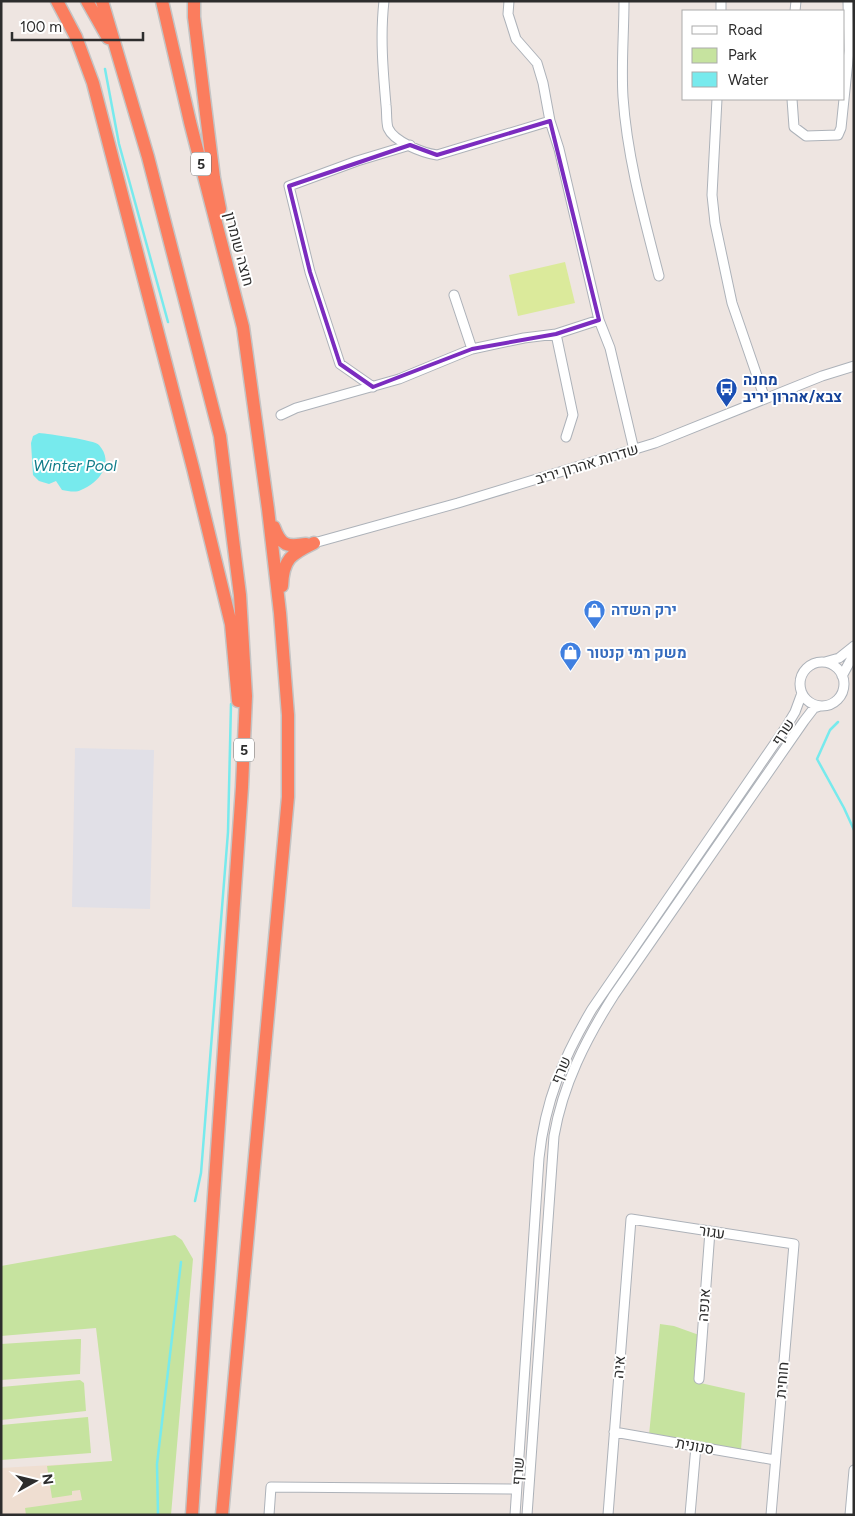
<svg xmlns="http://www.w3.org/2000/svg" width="855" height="1516" font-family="Figtree,Heebo,sans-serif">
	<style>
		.industrial { fill: #e1e0e7 }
		.education { fill: #efded1 }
		.green { fill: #c6e39f }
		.pitch { fill: #dbea9b }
		.water { fill: #77eaed }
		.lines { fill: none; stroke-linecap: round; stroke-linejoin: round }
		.stream { stroke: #77eaed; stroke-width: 2.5 }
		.minor-casing { stroke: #adb2b9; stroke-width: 11 }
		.highway-casing { stroke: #c4c4c4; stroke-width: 15 }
		.minor { stroke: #fff; stroke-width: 9 }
		.highway { stroke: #fb7d5e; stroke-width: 12 }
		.marked { fill: none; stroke: #7b2cbf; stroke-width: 4; stroke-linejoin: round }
		.labels { text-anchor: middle; stroke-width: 4; stroke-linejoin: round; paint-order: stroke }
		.shield { fill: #fff; stroke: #6c6c6c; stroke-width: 1 }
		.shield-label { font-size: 14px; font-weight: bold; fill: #2d2d2d }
		.street-label { font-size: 15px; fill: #2d2d2d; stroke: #fff }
		.transit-label { font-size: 15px; font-weight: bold; fill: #164399; stroke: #fff; text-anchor: start }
		.shop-label { font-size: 15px; font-weight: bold; fill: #366cbe; stroke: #fff; text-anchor: start }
		.water-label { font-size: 16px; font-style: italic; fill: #107d8a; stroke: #fff }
	</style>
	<rect width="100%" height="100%" fill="#eee5e1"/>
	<!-- industrial -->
	<path class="industrial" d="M75,748L154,750L150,909L72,907Z"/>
	<!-- education -->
	<path class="education" d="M86,1463L84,1515H1V1468Z"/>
	<!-- green -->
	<path class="green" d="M175,1235L182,1240L193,1259L171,1515H26L25,1508L82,1500L80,1490L72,1491V1495L52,1498L47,1466L112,1461L96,1328L1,1336V1266Z
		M660,1324L674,1326L699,1335L696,1382L745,1393L741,1450L649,1435Z
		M78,1339H81V1342L80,1374L1,1380V1344Z
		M80,1380L84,1383L86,1411L1,1420V1387Z
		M88,1417L91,1453L1,1460V1425Z"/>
	<!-- pitch -->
	<path class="pitch" d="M565,262L575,303L518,316L509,275Z"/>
	<!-- water -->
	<path class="water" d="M39,433C49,434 95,440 99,445C115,463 99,483 81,490C76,493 68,491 62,490L56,481L49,484L39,481L33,475L31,443L33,436Z"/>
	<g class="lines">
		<!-- stream -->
		<path class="stream" d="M105,69L119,144L168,322
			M838,722L830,730L817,759L844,808L854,830
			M195,1201L201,1173L228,832L231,704
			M158,1515L157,1464L181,1262"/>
		<defs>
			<path id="minor" d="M384,1C380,36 383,71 386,105C387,112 386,121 388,128C394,142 423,153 437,155L550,121
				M509,1L508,14L516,39L537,63L543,83L550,121L559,149L599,320L610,348L634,450
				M624,1C624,33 621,65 623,97C627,157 644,218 659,276
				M721,11V1
				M795,11L796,1
				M717,99L712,195L715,223L732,303L765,399
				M792,99L794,127L806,136L838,135L841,128L849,51L848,1
				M454,295L472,349
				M556,334L573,415L566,437
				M373,387L340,364L310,272L289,186L357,161L410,145
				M281,415L296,408L399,379L472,349L524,338L556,334L599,320
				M314,543L458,503L655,443L822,376L854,366
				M825,662L839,658L854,646
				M800 684a22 22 0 1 1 44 0a22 22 0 1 1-44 0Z
				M842,676L854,654
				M699,1379L710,1231
				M614,1432L775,1460
				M269,1515L271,1487L516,1489
				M515,1515L539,1158C545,1101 563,1058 592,1009L786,727L795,712L802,693
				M527,1515L554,1136C563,1084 586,1039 614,995L804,721L814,708L820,706
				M608,1515L631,1219L794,1244L771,1515
				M690,1515L696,1446
				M850,1515L854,1470"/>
			<path id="highway" d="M57,1L76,37L93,83L193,468L231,624L238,701
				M87,1L108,38
				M102,1L148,157L220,436L240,595L246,696L242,787L192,1515
				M162,1L190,122L243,327L268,509L280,613L288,715V797L222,1515
				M194,1V17L214,178L220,209
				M274,527C281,546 287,547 306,544
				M282,586C283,559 291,554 314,543"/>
		</defs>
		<!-- minor casing -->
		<use href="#minor" class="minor-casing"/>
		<!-- highway casing -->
		<use href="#highway" class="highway-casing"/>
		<!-- minor -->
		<use href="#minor" class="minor"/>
		<!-- highway -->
		<use href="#highway" class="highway"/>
	</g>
	<!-- marked area -->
	<path class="marked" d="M550,121L599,320L556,334L472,349L373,387L340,364L310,272L289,186L410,145L437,155Z"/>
	<!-- icons -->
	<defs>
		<symbol id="bus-pin" viewBox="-11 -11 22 30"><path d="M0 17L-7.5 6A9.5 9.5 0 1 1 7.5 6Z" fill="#1a4fb4" stroke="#fff"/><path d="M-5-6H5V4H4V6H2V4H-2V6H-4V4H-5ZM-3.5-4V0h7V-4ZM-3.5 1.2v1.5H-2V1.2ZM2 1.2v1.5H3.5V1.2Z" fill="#fff"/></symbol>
		<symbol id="shop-pin" viewBox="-11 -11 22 30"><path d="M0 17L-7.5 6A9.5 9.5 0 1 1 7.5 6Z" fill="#3f7fe0" stroke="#fff"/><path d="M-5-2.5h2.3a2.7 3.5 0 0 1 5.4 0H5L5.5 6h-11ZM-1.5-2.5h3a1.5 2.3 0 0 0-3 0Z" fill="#fff"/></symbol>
	</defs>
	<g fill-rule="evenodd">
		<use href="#bus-pin" x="714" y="376" width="25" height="34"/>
		<use href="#shop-pin" x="582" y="598" width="25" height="34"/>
		<use href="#shop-pin" x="558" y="640" width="25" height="34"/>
	</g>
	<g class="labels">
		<!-- shield labels -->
		<g class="shield">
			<rect x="191" y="152.5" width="20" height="23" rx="4"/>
			<rect x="234" y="738.5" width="20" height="23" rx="4"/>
		</g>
		<g class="shield-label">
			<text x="201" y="169">5</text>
			<text x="244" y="755">5</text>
		</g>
		<!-- street labels -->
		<g class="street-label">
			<text transform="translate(239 249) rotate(75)" y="5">חוצה שומרון</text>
			<text transform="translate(587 464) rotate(-17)" y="5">שדרות אהרון יריב</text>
			<text transform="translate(783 732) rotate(-57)" y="5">שרף</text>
			<text transform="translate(561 1070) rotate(-67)" y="5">שרף</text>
			<text transform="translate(712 1232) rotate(9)" y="5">עגור</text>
			<text transform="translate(704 1305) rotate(-86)" y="5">אנפה</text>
			<text transform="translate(619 1367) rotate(-85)" y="5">איה</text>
			<text transform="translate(782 1380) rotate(-85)" y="5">חוחית</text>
			<text transform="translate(695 1446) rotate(10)" y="5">סנונית</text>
			<text transform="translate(518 1471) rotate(-86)" y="5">שרף</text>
		</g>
		<!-- transit labels -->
		<g class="transit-label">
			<text x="743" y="385">מחנה<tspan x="743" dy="17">צבא/אהרון יריב</tspan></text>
		</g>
		<!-- shop labels -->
		<g class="shop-label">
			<text x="611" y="615">ירק השדה</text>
			<text x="587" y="658">משק רמי קנטור</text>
		</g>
		<!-- water labels -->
		<g class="water-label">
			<text x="75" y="471">Winter Pool</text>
		</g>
	</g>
	<!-- border -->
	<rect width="855" height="1516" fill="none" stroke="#2d2d2d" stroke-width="5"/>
	<!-- legend -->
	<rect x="682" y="10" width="162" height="90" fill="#ffffff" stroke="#ababab"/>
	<rect x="692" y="26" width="25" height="8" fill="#ffffff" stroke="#ababab"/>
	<text x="728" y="35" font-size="15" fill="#2d2d2d">Road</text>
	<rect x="692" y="48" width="25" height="15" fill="#c6e39f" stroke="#ababab"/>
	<text x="728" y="60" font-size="15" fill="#2d2d2d">Park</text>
	<rect x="692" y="72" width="25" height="15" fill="#77eaed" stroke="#ababab"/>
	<text x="728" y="85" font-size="15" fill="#2d2d2d">Water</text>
	<!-- north arrow -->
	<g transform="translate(35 1481) rotate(82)" stroke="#ffffff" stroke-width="4" paint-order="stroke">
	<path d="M0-4L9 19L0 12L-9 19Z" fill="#2d2d2d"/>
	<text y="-8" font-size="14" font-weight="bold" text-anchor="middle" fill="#2d2d2d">N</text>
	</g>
	<!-- scale -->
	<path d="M12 32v8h131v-8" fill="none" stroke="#2d2d2d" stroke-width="2.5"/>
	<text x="20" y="32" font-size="15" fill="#2d2d2d" stroke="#ffffff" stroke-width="4" paint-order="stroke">100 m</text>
</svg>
